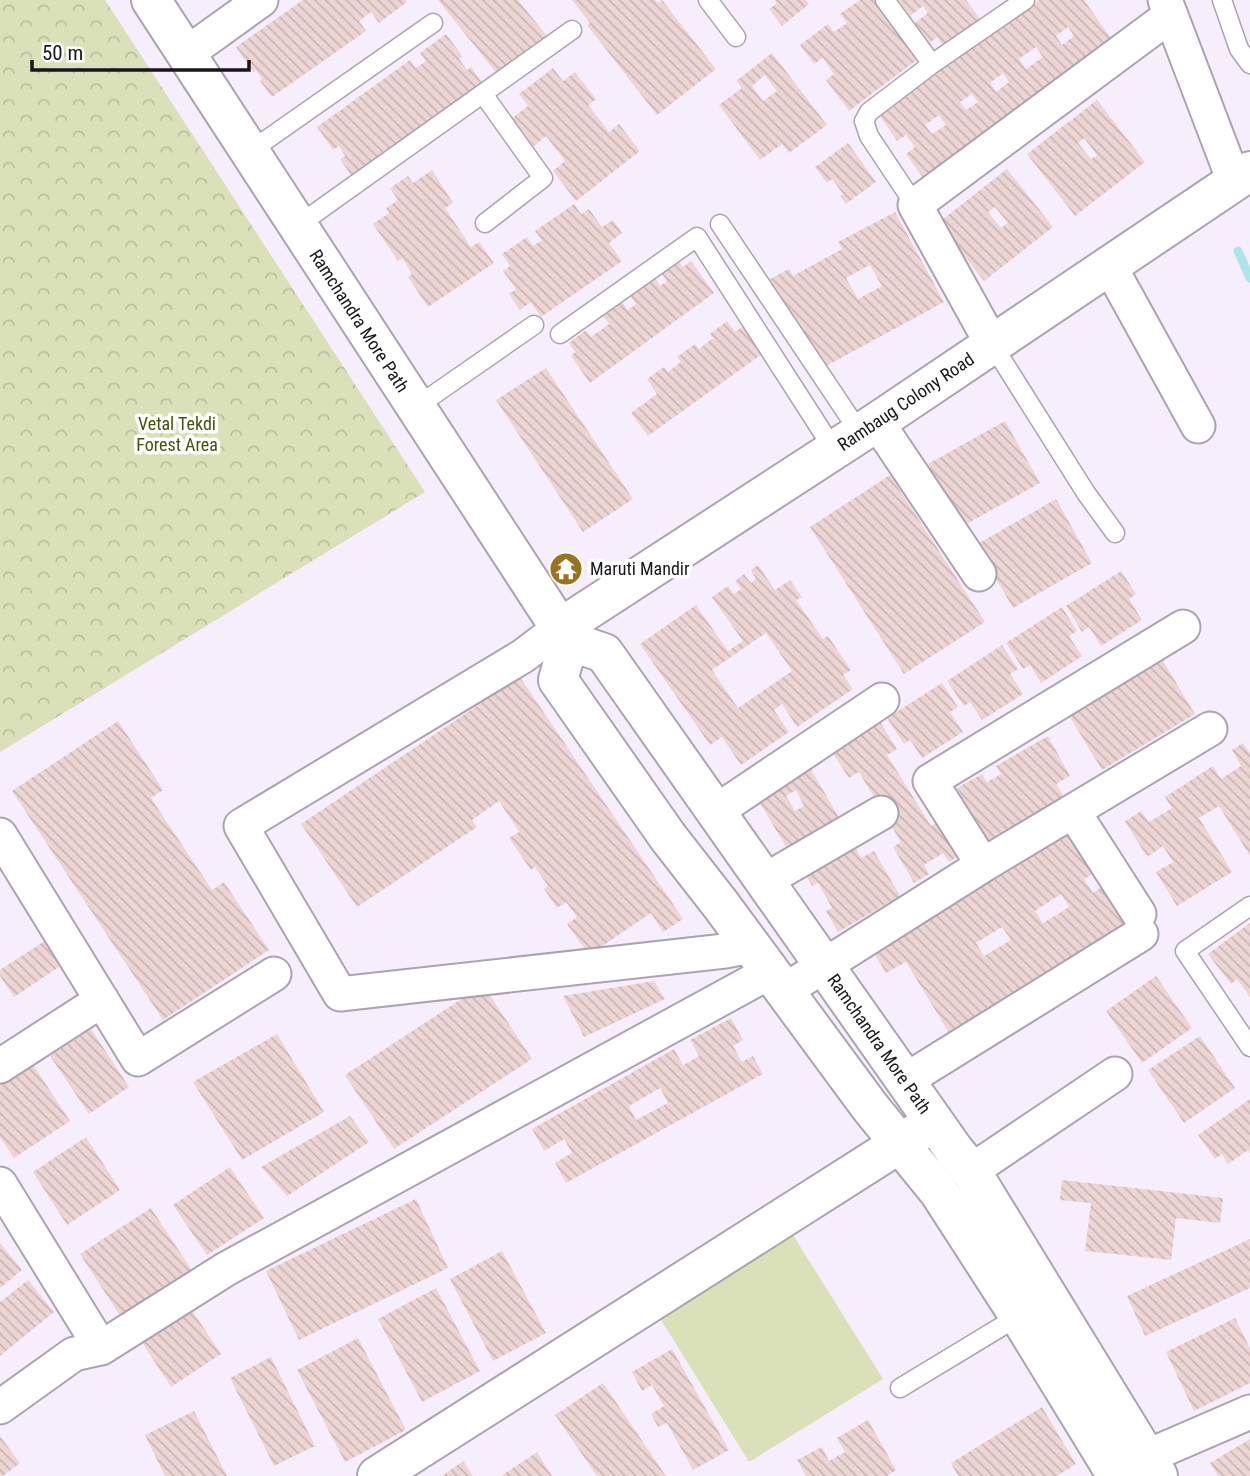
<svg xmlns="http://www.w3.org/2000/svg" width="1250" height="1476" font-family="'Roboto Condensed',sans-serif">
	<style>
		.green { fill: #dae1b9 }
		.forest { fill: url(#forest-crowns) }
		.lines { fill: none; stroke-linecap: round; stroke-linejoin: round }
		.stream { stroke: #aee5ea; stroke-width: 9 }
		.building { fill: url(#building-back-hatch); fill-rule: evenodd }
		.lane-casing { stroke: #aca2b2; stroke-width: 21 }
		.street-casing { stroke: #aca2b2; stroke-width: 37 }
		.secondary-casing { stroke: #aca2b2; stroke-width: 42 }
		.lane { stroke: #fff; stroke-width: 18 }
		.street { stroke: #fff; stroke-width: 33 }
		.secondary { stroke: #fff; stroke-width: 38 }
		.labels { text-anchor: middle; stroke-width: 7; stroke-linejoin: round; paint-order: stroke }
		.street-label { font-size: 18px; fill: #19151b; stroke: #fff }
		.park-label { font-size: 18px; fill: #49500e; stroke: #fff }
		.poi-label { font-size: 18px; fill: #19151b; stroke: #fff; text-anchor: start }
	</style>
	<defs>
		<pattern id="forest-crowns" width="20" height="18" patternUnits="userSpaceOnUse" patternTransform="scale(1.75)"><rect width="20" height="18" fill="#dae1b9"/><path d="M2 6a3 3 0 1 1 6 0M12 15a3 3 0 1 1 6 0" fill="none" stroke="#bac09e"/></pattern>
		<pattern id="building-back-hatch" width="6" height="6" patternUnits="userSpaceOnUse" patternTransform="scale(1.75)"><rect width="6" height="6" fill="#ecd5d3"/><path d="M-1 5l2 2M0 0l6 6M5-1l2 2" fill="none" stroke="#cab6b5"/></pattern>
	</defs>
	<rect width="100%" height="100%" fill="#f7eefd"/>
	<!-- green -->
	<path class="green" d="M793,1235L883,1379L749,1462L660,1318Z"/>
	<!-- forest -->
	<path class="forest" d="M0,0H105L425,492L0,752Z"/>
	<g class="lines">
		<!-- stream -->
		<path class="stream" d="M1238,251L1250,278"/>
	</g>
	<!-- building -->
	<path class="building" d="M303,0H405L407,2L379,23L371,12L359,21L366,31L272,97L260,81L262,79L256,70L254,73L236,47Z
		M438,0H518L547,36L498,75Z
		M572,0H655L658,3L662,0L716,69L657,115L587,25L590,23Z
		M774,0H806L809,4L782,26L769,9L777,3Z
		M860,0H874L918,59L849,111L826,80L834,74L823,58L814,64L800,45L828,24L834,32L847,23L840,14Z
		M898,0H966L980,19L944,47L937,37L930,43L915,23L928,13L923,6L910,16Z
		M1039,0H1084L1115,44L923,178L906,154L915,147L906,135L897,141L878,113ZM1068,27L1074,36L1062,45L1056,36ZM1036,47L1043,57L1026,69L1019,59ZM1003,73L1009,82L996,92L990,83ZM972,94L978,102L966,110L960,102ZM939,115L946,125L932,134L925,125Z
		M446,34L463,57L459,59L467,70L471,67L485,87L455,108L452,104L445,109L448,114L389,156L385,150L377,157L381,162L355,181L340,159L345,156L339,146L333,150L317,127L410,60L416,68L426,61L420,53Z
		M772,53L827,125L789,153L782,144L760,160L719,105L742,88L736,81ZM765,75L777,91L763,101L752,86Z
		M553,68L563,81L575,72L596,99L588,105L609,132L619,124L640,151L576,201L553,171L565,161L546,136L534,146L512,118L528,106L519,94Z
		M1097,100L1145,162L1075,216L1027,154ZM1084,138L1097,155L1091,159L1078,143Z
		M848,143L876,182L846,204L840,196L843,194L832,179L827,183L815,167Z
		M1007,169L1053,227L984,281L938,223ZM995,207L1008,223L1001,228L988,212Z
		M432,170L453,203L445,208L471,247L479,242L494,263L428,307L408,277L412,274L402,258L398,261L373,224L389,213L386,208L398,200L390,188L408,176L413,183Z
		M574,204L581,214L589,209L602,227L613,220L622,233L609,243L622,261L541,317L531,302L520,310L509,294L516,289L503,271L510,266L502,254L527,237L533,246L542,240L535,231Z
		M895,212L944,302L819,370L770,279L789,269L793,276L842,249L838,242ZM870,265L882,286L858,299L846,278Z
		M678,261L683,267L691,261L714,293L590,383L571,356L575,352L569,343L586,330L591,337L609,324L603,316L622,302L628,310L636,304L630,296L655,278L660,286L667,281L661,273Z
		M727,321L735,332L743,326L762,354L648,436L631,413L657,394L647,379L664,367L668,372L681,362L677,357L695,344L699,349L713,338L710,334Z
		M546,368L633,499L583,532L496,400Z
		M1005,421L1040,483L963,526L928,464Z
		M890,475L985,622L904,674L810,527Z
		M1056,499L1092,563L1013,608L976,545Z
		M758,565L775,590L790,580L802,597L796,600L823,639L828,636L851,670L843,675L853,689L797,727L782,704L774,710L789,732L741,765L722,737L710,745L640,644L696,605L728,651L743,641L712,597L728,586L734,594L741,589L735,581L744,574L751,583L756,579L751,570ZM766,633L792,671L738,708L712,670Z
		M1121,571L1136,594L1129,599L1142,620L1101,646L1089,627L1082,632L1066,606Z
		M1062,607L1077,631L1069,636L1082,656L1041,683L1030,665L1023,669L1006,643Z
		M1002,645L1018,669L1010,674L1023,694L982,720L970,702L964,706L947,681Z
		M1160,656L1195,714L1102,770L1067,712Z
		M520,677L683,919L663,932L651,913L589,955L567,924L577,917L566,902L557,908L544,889L548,886L535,867L531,870L509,838L519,832L499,801L472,820L477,827L357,907L301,824Z
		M942,683L958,707L950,712L963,732L922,758L910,740L904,744L887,718Z
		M876,715L897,749L887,755L931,826L942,819L963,853L949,862L943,853L924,865L929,874L914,883L893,847L901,842L859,772L849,778L828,746L843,737L847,744L869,731L864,722Z
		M118,721L163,790L151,798L212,890L224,882L269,950L163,1020L12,791Z
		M1048,736L1070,776L1056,784L1064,797L981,845L960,807L966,804L957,788L982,774L987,782L1001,774L996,766Z
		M1243,743L1250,753V856L1219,806L1199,818L1232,872L1177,906L1156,872L1173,862L1163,846L1147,857L1125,821L1141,811L1149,822L1172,808L1165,797L1213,766L1221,779L1241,766L1232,750Z
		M806,761L844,826L792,857L754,793ZM796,790L804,806L795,811L786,796Z
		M1071,821L1100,869L1084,879L1093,893L1109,882L1132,921L949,1033L906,962L886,973L874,953L961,900L956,892ZM1061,894L1069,907L1043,923L1035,911ZM1002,927L1011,940L984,956L976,943Z
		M851,839L861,858L874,851L900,896L838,932L826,911L832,908L818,883L812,886L802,868Z
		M1250,923V997L1237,979L1231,984L1208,954Z
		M46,940L62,965L14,997L0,976V970Z
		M1156,976L1192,1028L1142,1063L1106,1011Z
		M654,981L665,999L584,1037L563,996Z
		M483,985L532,1059L394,1149L345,1075Z
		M731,1018L743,1040L733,1046L742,1062L753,1056L763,1074L566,1183L555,1163L572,1153L564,1139L544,1151L532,1129L674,1049L683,1065L699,1056L690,1040ZM660,1088L668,1103L636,1120L629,1106Z
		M91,1029L129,1087L89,1114L50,1056Z
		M277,1034L324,1112L242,1160L193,1082Z
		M1200,1036L1235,1088L1184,1123L1148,1070Z
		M28,1057L70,1121L14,1158L0,1137V1075Z
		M1250,1099V1153L1248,1150L1228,1164L1222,1154L1215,1159L1198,1135Z
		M350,1116L369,1142L287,1196L261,1167Z
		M86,1137L120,1190L67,1225L33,1172Z
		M230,1167L264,1218L207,1255L173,1205Z
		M1062,1180L1223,1198L1220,1223L1176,1218L1171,1260L1085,1251L1091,1203L1060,1200Z
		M416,1199L448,1268L299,1340L266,1271Z
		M151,1208L195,1275L124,1322L80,1254Z
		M1250,1239V1288L1145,1336L1127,1296Z
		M0,1243L22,1270L0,1288Z
		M502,1251L546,1333L493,1361L450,1279Z
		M28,1280L54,1312L0,1356V1302Z
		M436,1288L480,1371L422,1402L378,1319Z
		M185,1300L221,1354L171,1387L136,1333Z
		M1235,1318L1250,1348V1383L1194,1411L1166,1352Z
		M358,1338L406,1430L345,1462L297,1370Z
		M672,1349L729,1450L693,1470L667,1423L658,1427L651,1414L664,1406L652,1385L642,1391L632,1372Z
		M271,1357L315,1446L274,1466L230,1378Z
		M603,1383L666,1476H597L555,1415Z
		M1042,1407L1076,1464L1057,1476H958L951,1463Z
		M194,1411L227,1476H165L145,1435Z
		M868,1420L896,1470L887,1476H806L797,1460L822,1447L829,1461L845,1452L837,1438Z
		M0,1436L20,1463L3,1476H0Z
		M1250,1439V1476H1218L1210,1463Z
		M537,1452L552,1476H501Z
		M463,1461L473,1476H442Z"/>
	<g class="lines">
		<defs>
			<path id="lane" d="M708,0L736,37
				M885,0L932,64L1025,0
				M1222,0L1239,49L1250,64
				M483,94L543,178L485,223
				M249,152L433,23
				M915,205L869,136L864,121L869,112L932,64
				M720,224L860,433
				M297,226L572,30
				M560,334L697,237L834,450
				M992,344L1086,493L1115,533
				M416,407L534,325
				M1250,906L1185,951L1250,1047
				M900,1388L1019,1316"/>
			<path id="street" d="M1165,0L1234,181
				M186,54L261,0
				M1109,265L1198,426
				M992,344L915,205L1171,15
				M877,422L979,574
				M560,628L523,656L241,826L340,994L725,951L751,946
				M1073,811L1139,914
				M715,812L882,700
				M0,835L138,1059L274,974
				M983,865L930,781L1183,627
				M764,881L881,813
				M784,991L983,865L1210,729
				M0,1066L102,1000
				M906,1080L1141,934
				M971,1171L1115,1074
				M0,1184L101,1348L74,1354L0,1407
				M101,1348L226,1269L770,972
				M1130,1476L1146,1457L1250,1412"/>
			<path id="secondary" d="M151,0L560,628L569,641L604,653L954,1150L971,1171L1158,1476
				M560,628L877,422L1250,171
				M569,641L558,680L668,837L721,905L870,1107L939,1192L1019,1316L1117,1476
				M377,1476L921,1130"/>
		</defs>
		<!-- lane casing -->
		<use href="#lane" class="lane-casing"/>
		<!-- street casing -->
		<use href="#street" class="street-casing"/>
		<!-- secondary casing -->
		<use href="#secondary" class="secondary-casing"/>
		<!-- lane -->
		<use href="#lane" class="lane"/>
		<!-- street -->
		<use href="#street" class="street"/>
		<!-- secondary -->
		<use href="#secondary" class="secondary"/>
	</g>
	<!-- icons -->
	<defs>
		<symbol id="temple-disc" viewBox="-11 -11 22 22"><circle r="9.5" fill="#9a731e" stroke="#fff"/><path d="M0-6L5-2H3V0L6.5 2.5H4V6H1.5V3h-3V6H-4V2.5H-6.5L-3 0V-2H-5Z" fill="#fff"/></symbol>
	</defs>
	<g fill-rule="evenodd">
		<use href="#temple-disc" x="547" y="550" width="38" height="38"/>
	</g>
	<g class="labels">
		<!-- street labels -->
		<g class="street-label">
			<text transform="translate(359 321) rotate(57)" y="6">Ramchandra More Path</text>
			<text transform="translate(906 402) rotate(-34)" y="6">Rambaug Colony Road</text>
			<text transform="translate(879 1044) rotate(55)" y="6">Ramchandra More Path</text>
		</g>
		<!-- park labels -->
		<g class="park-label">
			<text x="177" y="430">Vetal Tekdi<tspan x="177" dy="21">Forest Area</tspan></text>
		</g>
		<!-- poi labels -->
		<g class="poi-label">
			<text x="590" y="575">Maruti Mandir</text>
		</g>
	</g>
	<!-- scale -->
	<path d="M32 60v10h217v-10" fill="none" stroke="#19151b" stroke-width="3.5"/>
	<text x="42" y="60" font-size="21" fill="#19151b" stroke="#ffffff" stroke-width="5" paint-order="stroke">50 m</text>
</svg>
